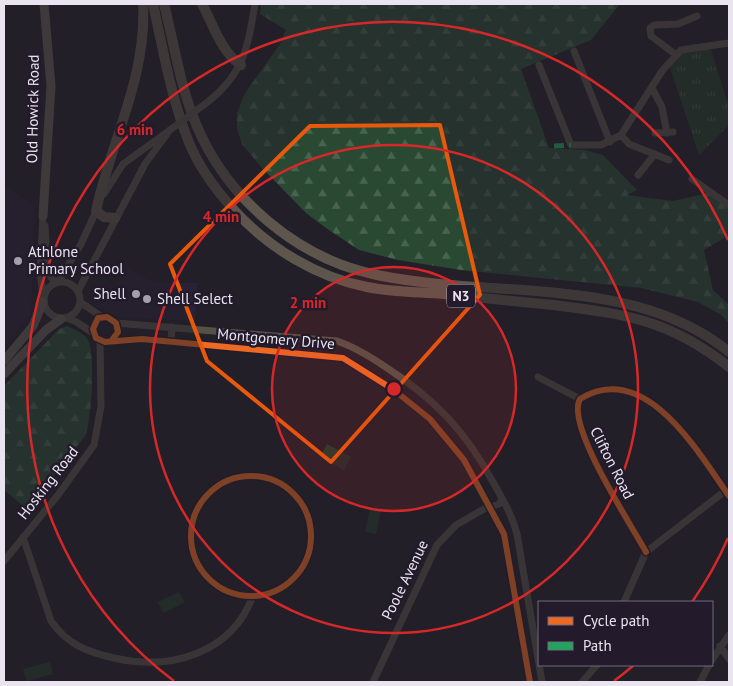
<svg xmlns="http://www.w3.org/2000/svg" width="733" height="686" font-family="'PT Sans',sans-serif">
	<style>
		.built { fill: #2a2136 }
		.grass { fill: url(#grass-tufts) }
		.forest { fill: url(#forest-firs) }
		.pitch { fill: #263c2c }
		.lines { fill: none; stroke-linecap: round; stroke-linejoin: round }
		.minor { stroke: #565147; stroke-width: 7 }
		.major { stroke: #605a50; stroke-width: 9 }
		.highway { stroke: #5e564d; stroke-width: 10 }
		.minor-bridge { stroke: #565147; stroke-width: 7 }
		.quiet { stroke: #20a55d; stroke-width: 5; stroke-dasharray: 10 5; stroke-linecap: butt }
		.cycleway-casing { stroke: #231b2c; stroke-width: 9 }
		.cycleway { stroke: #ed6a23; stroke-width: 6 }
		.marked { fill: none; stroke: #e8590c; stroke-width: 4; stroke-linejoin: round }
		.ring { fill: none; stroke: #d62828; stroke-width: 2.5 }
		.poi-dot { fill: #a49fa9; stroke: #231b2c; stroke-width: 2 }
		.labels { text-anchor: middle; stroke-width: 5; stroke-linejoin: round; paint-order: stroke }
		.shield { fill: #231b2c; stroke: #aea8b4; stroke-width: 1 }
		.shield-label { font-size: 14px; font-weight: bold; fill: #e9e4ef }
		.street-label { font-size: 15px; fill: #e9e4ef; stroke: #231b2c }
		.poi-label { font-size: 15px; fill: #e9e4ef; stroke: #231b2c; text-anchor: start }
		.centre { fill: #d62828; stroke: #231b2c; stroke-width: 2.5 }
		.ring-label { font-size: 15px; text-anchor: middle; font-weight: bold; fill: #d62828; stroke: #231b2c; stroke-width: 5; stroke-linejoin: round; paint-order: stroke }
	</style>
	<defs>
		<pattern id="grass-tufts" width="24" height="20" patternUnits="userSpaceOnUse" patternTransform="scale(1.25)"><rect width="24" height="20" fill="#263c2c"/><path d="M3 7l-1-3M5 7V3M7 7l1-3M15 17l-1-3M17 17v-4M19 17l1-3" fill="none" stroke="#46584b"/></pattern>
		<pattern id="forest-firs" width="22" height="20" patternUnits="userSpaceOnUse" patternTransform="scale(1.25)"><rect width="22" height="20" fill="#2a4933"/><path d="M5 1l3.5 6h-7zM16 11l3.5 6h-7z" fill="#496351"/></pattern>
	</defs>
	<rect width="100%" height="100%" fill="#231f28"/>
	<!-- built -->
	<path class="built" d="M4,185L35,207L31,314L4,348Z
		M128,268L154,283H198L195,321L121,318L94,306L104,303L109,298Z"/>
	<!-- grass -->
	<path class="grass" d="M710,46L729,107V125L699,155L669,65L683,52Z"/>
	<!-- forest -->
	<path class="forest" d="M261,4H620L591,40L521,69L549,148L585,150L603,155L637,190L627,195L673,201L708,193L729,204V235L704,250L713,290L729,305V323L720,314L698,302L641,288L461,270L398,260L359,250L326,228L306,213L260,166L242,144L237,128V113L245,93L280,44L286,30L260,14Z
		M67,326C74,329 86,334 89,342C95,358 92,420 85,436L28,510L4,490V386L59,329Z"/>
	<!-- pitch -->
	<path class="pitch" d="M327,444L351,457L344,470L320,457Z
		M370,508L381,510L376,534L365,532Z
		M179,592L185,602L163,613L158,602Z
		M50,662L53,674L27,681L23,669Z"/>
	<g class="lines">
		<!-- minor -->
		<path class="minor" d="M574,51L610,142
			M675,54L651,36L650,28L654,25L678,24L697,16
			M539,65L571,145H601L621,135L662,71L681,50L729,43
			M652,88L662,107L667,133
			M209,101C244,73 248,46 255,4
			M655,133L673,132
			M621,135L629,144L669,160
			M638,175L655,154
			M692,179L729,205
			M104,194L123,164L170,130
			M43,216L40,271L43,297
			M45,226L48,272L55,283
			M44 300a18 18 0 1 1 36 0a18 18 0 1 1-36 0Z
			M58,282L81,244L97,209
			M78,291L145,164L167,134
			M80,302L102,317
			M66,318L75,321L93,333
			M116,323L337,341C355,347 371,357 387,368C435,399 466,432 493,482C502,498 512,515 517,534L542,682
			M112,340L118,332L116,323L107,317L98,318L93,329L96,338L105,342L142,339L343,358L394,390L430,419L464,460L504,534L530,682
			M171,342L172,327
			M538,377L580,399
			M191 536a60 60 0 1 1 120 0a60 60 0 1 1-120 0Z
			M23,537L51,621C67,644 87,652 114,658C170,671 231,654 253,596
			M646,552C631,524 565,425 580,399C645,359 698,452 729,496
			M4,561L58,495L94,445L101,406L100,341
			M624,602L646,552L725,491
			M720,646L729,659
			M712,660L729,635
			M373,682L437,545L456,525L484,509L499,504L502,499
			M582,682L597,665
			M700,682L709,665"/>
		<!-- major -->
		<path class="major" d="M43,216L51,86L44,4
			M4,361L33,326L43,302
			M4,374L46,330L61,319"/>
		<!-- highway -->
		<path class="highway" d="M153,4C163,49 171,97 188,140C198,166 215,189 234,210C269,248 316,277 367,287C392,292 418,292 443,294C480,298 516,301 553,305C626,314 670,320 729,367
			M164,4C174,43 180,86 196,124C227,199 298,259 377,275C436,287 498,287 557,293C619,299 680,312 729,352
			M202,4C213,24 221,52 241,65
			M115,218L104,217L96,211C111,141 147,77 143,4"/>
		<!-- minor-bridge -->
		<path class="minor-bridge" d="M170,130L209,101"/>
		<!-- quiet -->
		<path class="quiet" d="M554,146L571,145"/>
		<defs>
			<path id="cycleway" d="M112,340L118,332L116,323L107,317L98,318L93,329L96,338L105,342L142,339L343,358L394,390L430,419L464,460L504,534L530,682
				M191 536a60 60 0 1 1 120 0a60 60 0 1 1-120 0Z
				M646,552C631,524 565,425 580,399C645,359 698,452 729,496"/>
		</defs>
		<!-- cycleway casing -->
		<use href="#cycleway" class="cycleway-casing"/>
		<!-- cycleway -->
		<use href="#cycleway" class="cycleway"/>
	</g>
	<!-- marked area -->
	<path d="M0 0H733V686H0ZM440,125L480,295L331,462L207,361L170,264L310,126Z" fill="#231f28" fill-opacity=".55" fill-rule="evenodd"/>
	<path class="marked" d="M440,125L480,295L331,462L207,361L170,264L310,126Z"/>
	<!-- distance rings -->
	<circle cx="394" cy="389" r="122" fill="#d62828" fill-opacity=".12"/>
	<g class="ring">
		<circle cx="394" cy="389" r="122"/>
		<circle cx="394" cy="389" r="244"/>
		<path d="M728 538A366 366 0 0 1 692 602M634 665A366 366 0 0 1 614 681M174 681A366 366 0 1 1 728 240"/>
	</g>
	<!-- markers -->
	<g class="poi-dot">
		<circle cx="18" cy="261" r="5"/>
		<circle cx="136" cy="294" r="5"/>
		<circle cx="147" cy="299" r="5"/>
	</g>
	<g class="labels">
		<!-- shield labels -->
		<rect class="shield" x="447" y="284.5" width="28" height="23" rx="4"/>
		<g class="shield-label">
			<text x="461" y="301">N3</text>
		</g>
		<!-- street labels -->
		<g class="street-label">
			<text transform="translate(33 109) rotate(-89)" y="5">Old Howick Road</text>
			<text transform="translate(276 339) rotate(5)" y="5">Montgomery Drive</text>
			<text transform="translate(612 463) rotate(63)" y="5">Clifton Road</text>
			<text transform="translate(48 483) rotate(-52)" y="5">Hosking Road</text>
			<text transform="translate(405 580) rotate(-64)" y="5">Poole Avenue</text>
		</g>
		<!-- poi labels -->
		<g class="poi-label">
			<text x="28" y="257">Athlone<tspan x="28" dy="17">Primary School</tspan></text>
			<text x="126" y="299" text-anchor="end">Shell</text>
			<text x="157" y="304">Shell Select</text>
		</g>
	</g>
	<circle cx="394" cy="389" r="8" class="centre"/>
	<g class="ring-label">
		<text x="135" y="135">6 min</text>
		<text x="221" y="222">4 min</text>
		<text x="308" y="308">2 min</text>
	</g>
	<!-- border -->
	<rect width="733" height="686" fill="none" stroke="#e9e4ef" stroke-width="10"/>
	<!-- legend -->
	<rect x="538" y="601" width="175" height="65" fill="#231b2c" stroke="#726b7a"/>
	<rect x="548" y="617" width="25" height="8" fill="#ed6a23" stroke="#726b7a"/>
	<text x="583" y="626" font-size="15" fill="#e9e4ef">Cycle path</text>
	<rect x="548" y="642" width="25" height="8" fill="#20a55d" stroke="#726b7a"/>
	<text x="583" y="651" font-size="15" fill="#e9e4ef">Path</text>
</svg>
